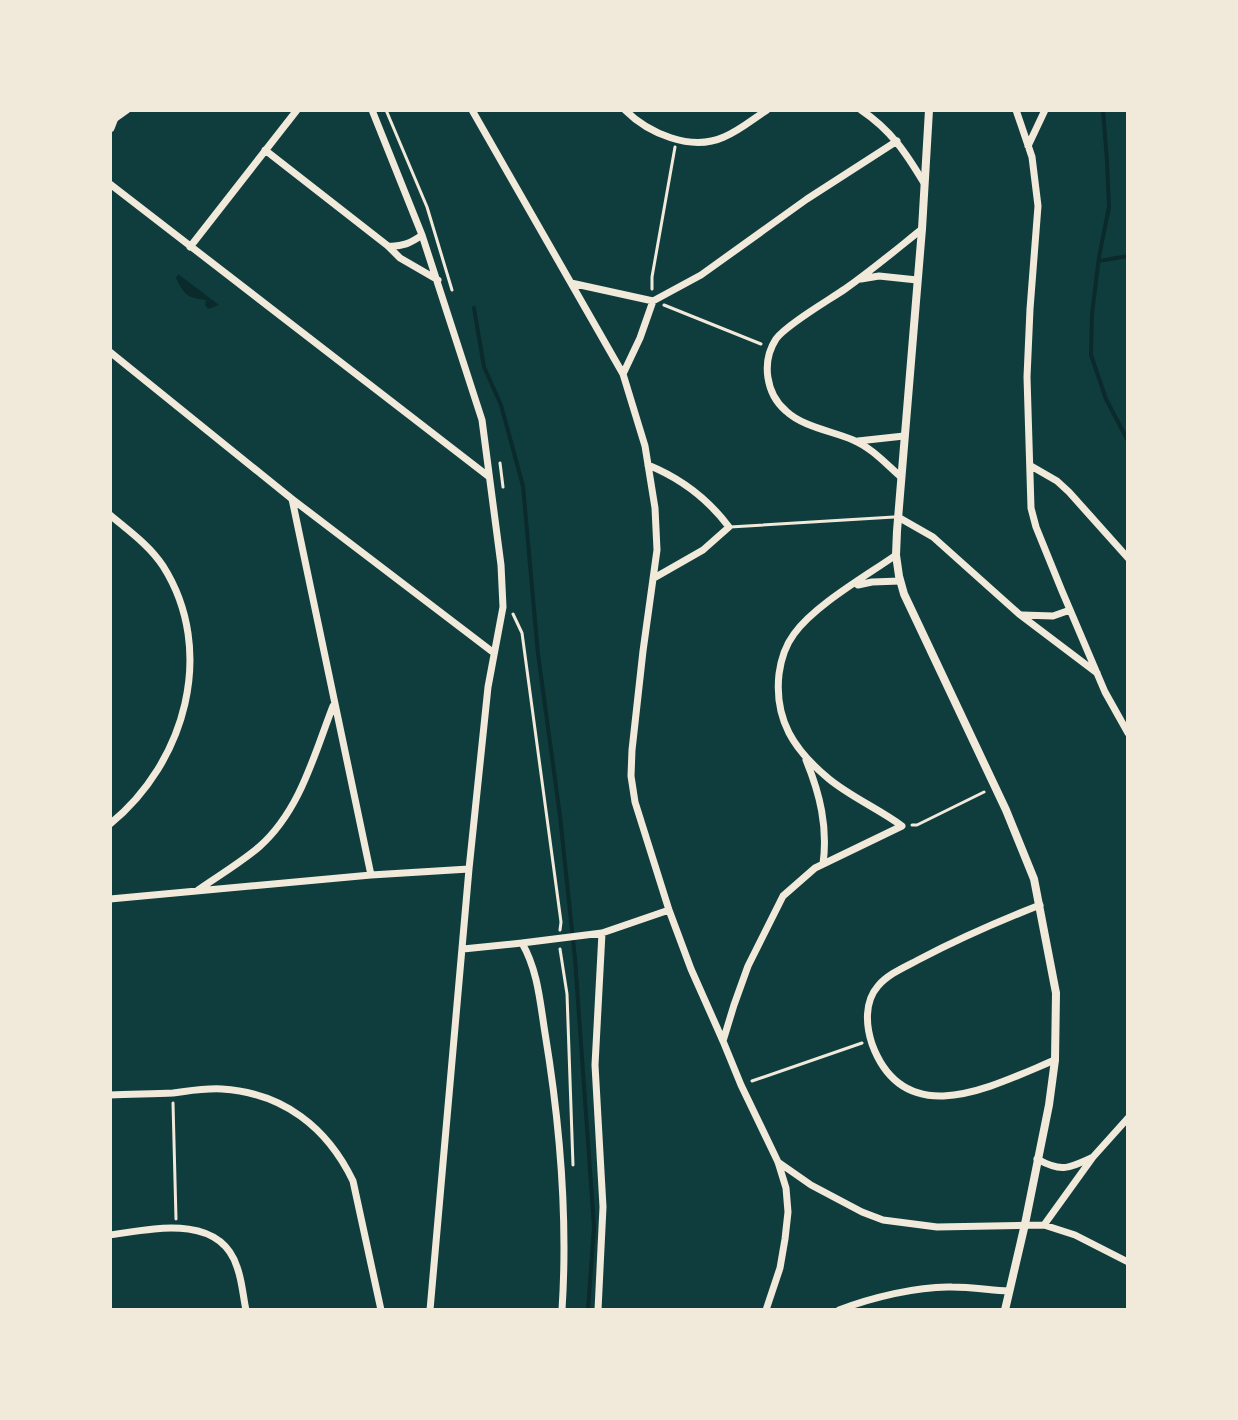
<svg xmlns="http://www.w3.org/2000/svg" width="1238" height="1420" font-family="'Archivo Narrow',sans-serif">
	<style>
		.water { fill: #0a2a2b }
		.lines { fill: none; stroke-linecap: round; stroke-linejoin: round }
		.stream { stroke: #0a2a2b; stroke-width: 4 }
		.path { stroke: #f1e9da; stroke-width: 3 }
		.service { stroke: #f1e9da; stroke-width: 3 }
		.minor { stroke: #f1e9da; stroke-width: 7 }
		.tertiary { stroke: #f1e9da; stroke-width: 8 }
		.secondary { stroke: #f1e9da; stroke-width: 9 }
	</style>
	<rect width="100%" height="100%" fill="#0f3d3e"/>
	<!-- water -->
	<path class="water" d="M178,274L219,305L208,309L205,305L206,300C188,298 184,295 176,278Z"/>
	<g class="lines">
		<!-- stream -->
		<path class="stream" d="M1103,110L1107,161L1109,207L1099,257L1092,314L1091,355L1106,399L1128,441
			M1099,261L1128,256
			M474,308L484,367L501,405L523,486L538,654L560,816L575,959L594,1227L588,1310"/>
		<!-- path -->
		<path class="path" d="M386,110L427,207L452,290
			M652,289V277L675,147
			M664,305L761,344
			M500,463L503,487
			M513,614L522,633L561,922L560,930
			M912,825H917L984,792
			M560,949L567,994L573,1165
			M752,1081L862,1043
			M173,1103L176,1219"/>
		<!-- service -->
		<path class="service" d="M730,527L894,517"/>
		<!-- minor -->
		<path class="minor" d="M372,110L422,235L482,420L501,565L503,607L488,687L469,869L430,1310
			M472,110L623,374L645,446L655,508L657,550L643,651L632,750L631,776L635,802L669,910L691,969L723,1041L741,1085L778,1162L786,1188L788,1212L785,1239L780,1268L766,1310
			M625,110C648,133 691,152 724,137C739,131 753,119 767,110
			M861,110C891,130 906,153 924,183
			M1016,110L1032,157L1038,206L1030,309L1027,377L1031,508L1036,527L1062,591L1105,692L1128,733
			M113,120L127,110
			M1028,146L1045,110
			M265,150L388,246L400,258L438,280
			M110,184L488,476
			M388,246C402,247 411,243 422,235
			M190,247L297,110
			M861,279L879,276L917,280
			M571,283L653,301
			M110,352L292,499L494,653
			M623,374L640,338L653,301L701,275L807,199L897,141
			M858,441L904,436
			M648,465C680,478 708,499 729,527L703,550L654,578
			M1031,466L1057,481L1069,492L1128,558
			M901,477C886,464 872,448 853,440C832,431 803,427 786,411C766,394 761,362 776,339C786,325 829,300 845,289C872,270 897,249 922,229
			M292,499L371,875
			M110,515C129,531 149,545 163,566C217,651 185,763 110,824
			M898,517L933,537L1019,614L1097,673
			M858,585L872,582L900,581
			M1022,615L1053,616L1070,610
			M806,760C820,794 828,827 823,864
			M198,890C218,876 240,863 259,847C300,811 314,755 333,706
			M110,899L371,875L469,869
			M1040,905C999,921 958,939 918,960C905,967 888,974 878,986C864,1002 866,1026 872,1044C905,1134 994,1085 1055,1060
			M522,943L602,933L669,910
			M463,949L522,943C538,971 540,1002 545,1033C560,1124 568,1218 562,1310
			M723,1041L734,1005L748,966L783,896L815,868L902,826C879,809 851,797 829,779C794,750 774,720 779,674C781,659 785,646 794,634C815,605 866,576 896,555
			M110,1095C131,1094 152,1094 173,1093C189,1091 205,1088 222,1089C283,1093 327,1127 353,1181L381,1310
			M1037,1159C1061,1172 1067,1169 1091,1158
			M778,1162L811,1185L862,1212L883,1220L937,1227L1044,1225L1075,1235L1128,1262
			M1044,1225L1093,1157L1128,1118
			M110,1235C151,1229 220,1213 237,1267C242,1280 243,1296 246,1310
			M598,1310L603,1207L595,1065L602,933
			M839,1310C870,1298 918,1286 952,1287C971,1287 990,1290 1009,1291"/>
		<!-- tertiary -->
		<path class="tertiary" d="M929,110L922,229L897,531L896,555L899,576L904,594L1006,810L1034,879L1056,993L1055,1060L1049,1105L1025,1224L1005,1310"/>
		<!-- secondary -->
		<path class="secondary" d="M110,128L117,110"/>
	</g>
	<!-- border -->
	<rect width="1238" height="1420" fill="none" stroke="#f1e9da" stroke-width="224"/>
</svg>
